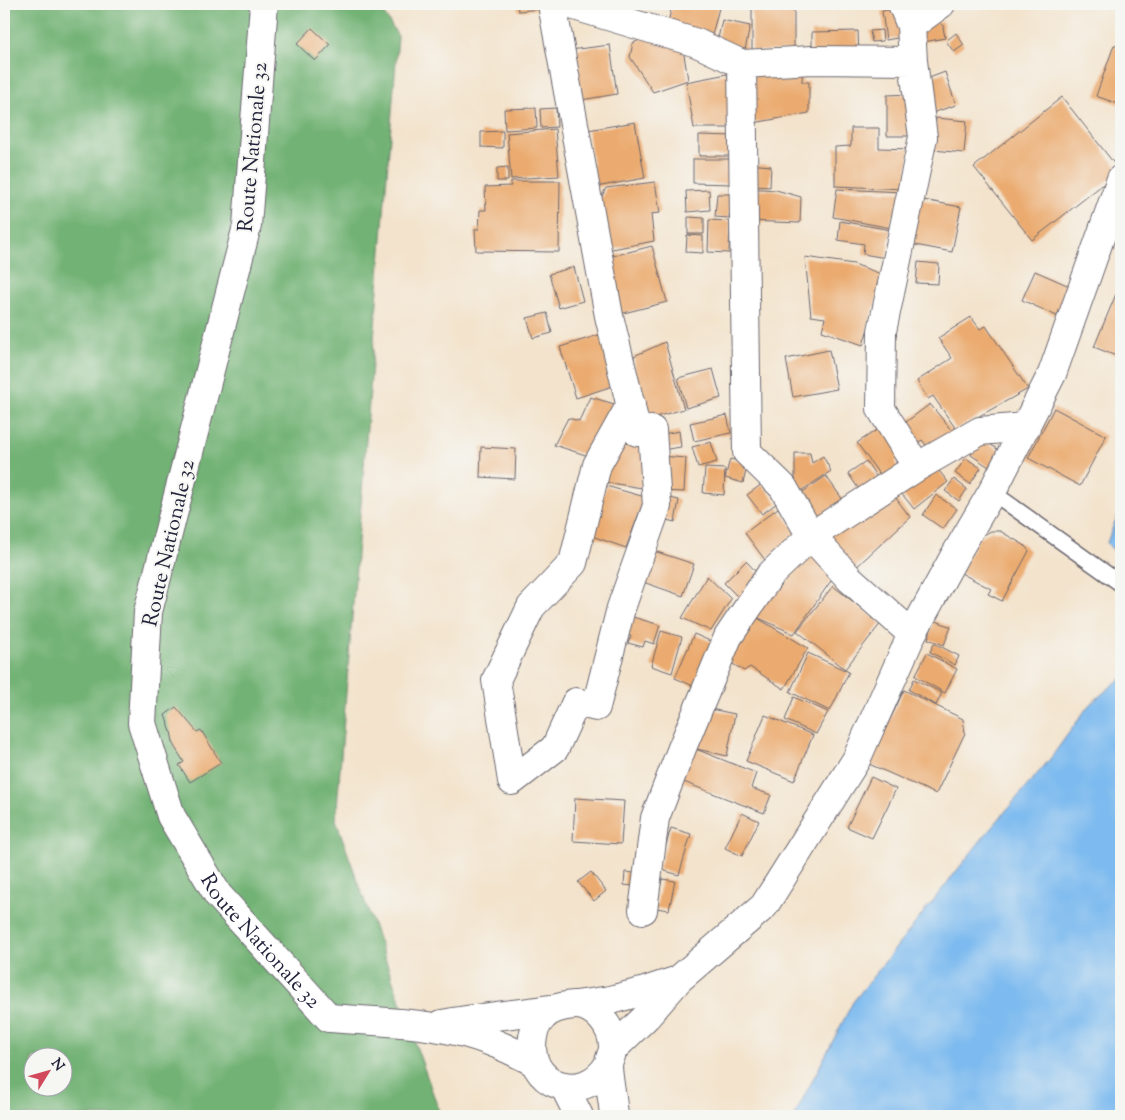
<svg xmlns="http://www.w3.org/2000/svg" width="1125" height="1120" font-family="'Sorts Mill Goudy',serif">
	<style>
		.forest { fill: #72b274; stroke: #4a6a58; fill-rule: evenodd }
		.water { fill: #7cbaef; stroke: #4f6e95 }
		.building { fill: #ebab70 }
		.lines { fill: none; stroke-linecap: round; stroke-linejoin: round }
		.lane-casing { stroke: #6b666e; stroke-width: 18 }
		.street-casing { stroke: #6b666e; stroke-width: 30 }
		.secondary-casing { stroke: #6b666e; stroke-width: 30 }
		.lane { stroke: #fff; stroke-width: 15 }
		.street { stroke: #fff; stroke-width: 28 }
		.secondary { stroke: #fff; stroke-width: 28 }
		.labels { text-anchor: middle; stroke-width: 4; stroke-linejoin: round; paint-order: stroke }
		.street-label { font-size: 21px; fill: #22223b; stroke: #f6f6f2 }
	</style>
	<rect width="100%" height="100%" fill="#f6f6f2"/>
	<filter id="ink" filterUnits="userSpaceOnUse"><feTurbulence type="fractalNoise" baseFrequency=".02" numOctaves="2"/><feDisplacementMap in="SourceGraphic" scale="10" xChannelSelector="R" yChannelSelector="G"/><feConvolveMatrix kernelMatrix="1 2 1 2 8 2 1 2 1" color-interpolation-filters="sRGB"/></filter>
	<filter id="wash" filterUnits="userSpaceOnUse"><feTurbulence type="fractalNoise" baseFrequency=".0096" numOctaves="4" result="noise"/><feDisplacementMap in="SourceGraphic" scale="20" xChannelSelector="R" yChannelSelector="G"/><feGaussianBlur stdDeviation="1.12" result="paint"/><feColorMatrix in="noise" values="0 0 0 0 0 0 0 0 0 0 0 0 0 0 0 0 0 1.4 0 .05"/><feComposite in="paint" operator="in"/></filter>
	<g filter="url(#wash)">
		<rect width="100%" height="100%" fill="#f3e3cc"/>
		<!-- forest -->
		<path class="forest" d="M4,4H378L398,36L336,820L441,1116H4ZM32,1058H62V1088H32Z"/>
		<!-- water -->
		<path class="water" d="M1121,510V559L1107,543L1114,524Z
			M1121,679V1116H794L853,1002L981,840L1050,759L1089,705L1115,683Z"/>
		<g id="blocks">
			<!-- building -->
			<path class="building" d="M517,4H541L542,9L518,11Z
				M672,4H720L711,39L669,19Z
				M752,8H794V50L752,51Z
				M899,8L903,37L886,40L882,11Z
				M722,20L750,26L745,50L717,43Z
				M942,21L945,38L913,44L910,28Z
				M312,28L330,45L315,61L297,44Z
				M882,30L883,41L872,42L870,31Z
				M858,31L859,56H812V32Z
				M956,33L964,45L954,52L946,41Z
				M649,36L682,42L688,80L653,92L630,57L633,43Z
				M610,45L617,94L581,100L562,51Z
				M1114,45L1121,48V105L1096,96Z
				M803,63L802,82H809V113L748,124L745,67Z
				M945,72L956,105L932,113L921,81Z
				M727,74L733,94L736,128H694L686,82Z
				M910,94L911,136H887V95Z
				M1062,97L1120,171L1032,240L974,167Z
				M536,108L537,128L505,130L504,109Z
				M556,108L557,127L541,128L540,109Z
				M936,118L967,121L964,153L933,150Z
				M635,122L645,178L596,187L588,130Z
				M851,128H879V148L910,149L905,189L835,186V147L851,146Z
				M555,129L559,176L511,179L507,133Z
				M503,131V148L481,147V132Z
				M699,135L734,136V156H699Z
				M693,159H732V184L693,183Z
				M749,164L771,166L770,187L748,186Z
				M508,167V181H497V168Z
				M511,181H560L559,252L476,251L475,229H479L480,210H486L485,187L511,186Z
				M655,182L660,213L651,214L654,241L602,251L596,209L606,188Z
				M748,188L776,190L801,197L800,223L747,221Z
				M837,189L903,192L901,215H892L891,228L833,217Z
				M709,190L710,210L687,212L686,191Z
				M717,194H731L729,218L715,217Z
				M918,199L961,207L952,252L910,244Z
				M688,217L704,218V234H688Z
				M709,220L730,221L729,253L708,252Z
				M840,221L891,230L886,258L863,254L864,244L838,240Z
				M687,235L703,236V253L686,252Z
				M652,246L667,302L620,314L605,258Z
				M805,257L854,264L884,275L863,345L822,331L825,318L811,316Z
				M918,262L939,264L938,284L916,283Z
				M574,267L583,301L559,308L549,274Z
				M1035,271L1074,288L1061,318L1022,300Z
				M1116,294L1121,296V358L1094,347Z
				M547,313L552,333L533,338L527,318Z
				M971,317L980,329L986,326L1028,389L956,429L933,396L928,399L917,381L952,358L938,338Z
				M605,333L622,383L576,398L560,347Z
				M665,342L684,409L648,419L635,373L634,356Z
				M829,350L837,389L793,397L786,359Z
				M713,369L721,398L686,408L678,378Z
				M590,397L618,405L595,458L554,445L568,418L579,421Z
				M930,404L957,437L934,455L922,440L917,443L902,425Z
				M1054,408L1106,436L1080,486L1028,458Z
				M727,415L731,433L694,441L690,423Z
				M886,424L905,453L896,461L897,471L884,481L857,443Z
				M679,431L681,447L661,450L658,435Z
				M981,438L1003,453L992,469L971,455Z
				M614,441L649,447L642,488L598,481Z
				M711,442L717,462L698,467L692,447Z
				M481,447L516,449L515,479L480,477Z
				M795,453H810L812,463L823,456L831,471L795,495Z
				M660,456L686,458L684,492L659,491Z
				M966,458L981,468L970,484L955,473Z
				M730,459L748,463L743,483L725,478Z
				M866,461L880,482L862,494L848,473Z
				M932,462L948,482L914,509L898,489Z
				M705,468L725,469L724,495L703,493Z
				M826,476L843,500L811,522L794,498Z
				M954,479L967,489L959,501L945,491Z
				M762,484L777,503L762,514L747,495Z
				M606,486L645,497L626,548L586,534L597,510Z
				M892,493L910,517L852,571L824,540Z
				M936,495L957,509L943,529L923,515Z
				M661,496L679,500L675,522L657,518Z
				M778,508L799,535L765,560L745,533Z
				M991,531H1000L1024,545L1029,551L1002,601L988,594L991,589L959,572L980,537Z
				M808,545L835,575L794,634L750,614Z
				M654,551L694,564L683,596L643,582Z
				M746,561L760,576L739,598L724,583Z
				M707,576L731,599L711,631L682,618Z
				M833,586L881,623L845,669L797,631Z
				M626,615L660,625L654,644L645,641L643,647L628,643L631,636L620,633Z
				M754,616L808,648L784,689L750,667L744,671L725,659Z
				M934,620L951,627L944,645L928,639Z
				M661,631L682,637L672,673L651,666Z
				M694,634L719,645L700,689L675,678Z
				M934,643L959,656L955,665L930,652Z
				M808,653L849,672L830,711L790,692Z
				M927,653L957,669L945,693L915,676Z
				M914,679L942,693L936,705L909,690Z
				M904,690L963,719L965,733L936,794L869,764Z
				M794,697L828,712L816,734L785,720Z
				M176,707L197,732L201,730L221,763L190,782L179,765L184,762L174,746L171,732L165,715Z
				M706,708L735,714L727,756L697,749Z
				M765,715L813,735L794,781L746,761Z
				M688,746L756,773L751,788L771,795L764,813L676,779Z
				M871,777L896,789L872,838L847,827Z
				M575,798L624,801L621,844L573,841Z
				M742,813L759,821L742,856L725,848Z
				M671,828L691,834L679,875L659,869Z
				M591,872L606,891L594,901L578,882Z
				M625,872L643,874L641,887L624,885Z
				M662,879L675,881L669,910L656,908Z"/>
		</g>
	</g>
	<g filter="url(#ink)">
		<use href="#blocks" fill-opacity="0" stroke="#6b666e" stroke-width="1"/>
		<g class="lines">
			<defs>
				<path id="lane" d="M992,492L1121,584"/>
				<path id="street" d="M552,4L609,316L637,432L652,430L657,506L621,608L596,707L576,702L555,748L512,781L496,680L531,607L573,563L597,465L631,404
					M568,4L697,43L742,64L812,60L913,61
					M902,4L911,26L913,61L923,137L882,331L881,409L917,467
					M911,26L941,4
					M742,64L747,452L783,487L811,536L850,579L912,634
					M643,910L655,818L682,748L728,637L770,575L811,536L917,467L980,431L1026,427
					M576,1005L610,1000L645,991L678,980
					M613,1049L647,1016L678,980L764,906L856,760L912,634L954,557L992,492L1052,374L1121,179"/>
				<g id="secondary">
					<path id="s1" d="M264,4L247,226L148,612L142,723L171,816L218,895L329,1018C371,1021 414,1022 456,1031C484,1037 509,1049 534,1062"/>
					<path d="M442,1024C480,1017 519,1014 557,1008"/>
					<path d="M608,1065C583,1106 524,1085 533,1037C534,1030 537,1023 543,1017C550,1009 563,1006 574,1005C595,1004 614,1028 613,1049C612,1055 608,1061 608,1067C609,1084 613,1100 614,1116"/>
					<path d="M564,1086L579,1116"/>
				</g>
			</defs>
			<!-- lane casing -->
			<use href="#lane" class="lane-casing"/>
			<!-- street casing -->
			<use href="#street" class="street-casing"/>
			<!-- secondary casing -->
			<use href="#secondary" class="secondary-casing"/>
			<!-- lane -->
			<use href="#lane" class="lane"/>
			<!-- street -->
			<use href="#street" class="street"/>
			<!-- secondary -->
			<use href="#secondary" class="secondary"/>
		</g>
	</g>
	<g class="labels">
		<!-- street labels -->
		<g class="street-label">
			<text transform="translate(252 147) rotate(-85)" y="7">Route Nationale 32</text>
			<text transform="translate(168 543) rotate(-77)" y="7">Route Nationale 32</text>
			<text dy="7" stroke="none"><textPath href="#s1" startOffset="984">Route Nationale 32</textPath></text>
		</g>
	</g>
	<!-- margin -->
	<rect width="1125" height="1120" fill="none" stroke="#f6f6f2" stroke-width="20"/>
	<!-- north arrow -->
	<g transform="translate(48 1072) rotate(53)"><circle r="24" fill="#f6f6f2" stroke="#a1a1a9"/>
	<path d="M0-4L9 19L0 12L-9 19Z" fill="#d1495b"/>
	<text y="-8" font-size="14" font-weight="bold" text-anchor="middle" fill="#22223b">N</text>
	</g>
</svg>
